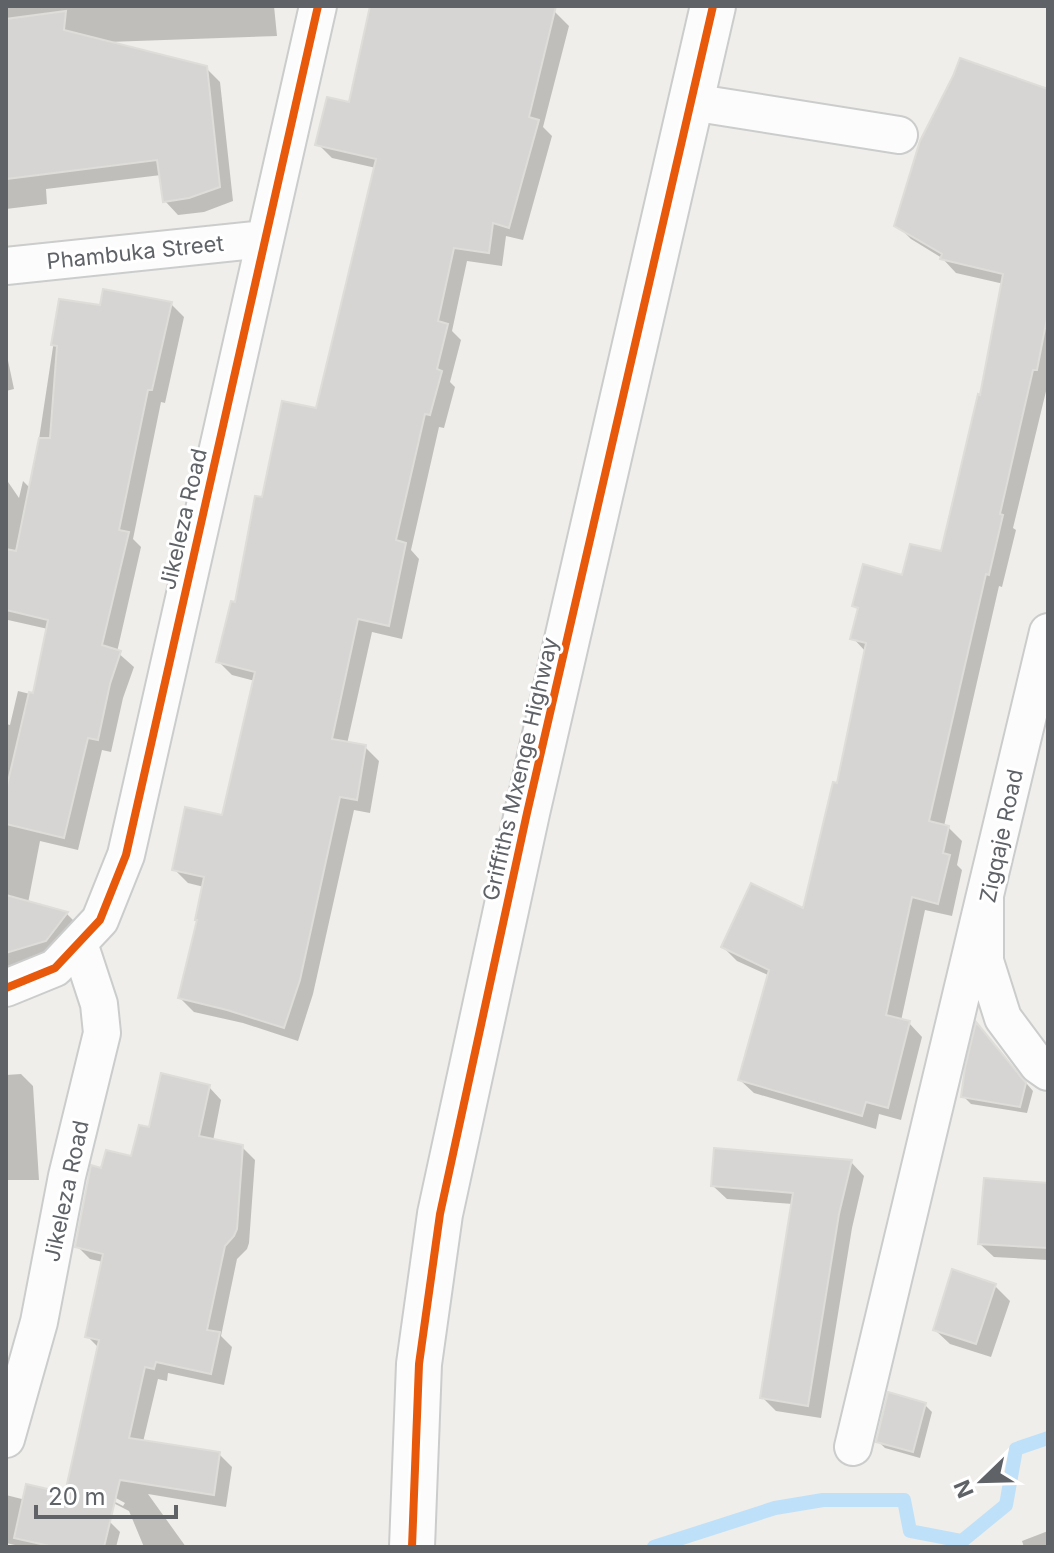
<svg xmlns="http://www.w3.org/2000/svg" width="1054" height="1553" font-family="Inter,sans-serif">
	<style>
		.shadow { fill: #0003; fill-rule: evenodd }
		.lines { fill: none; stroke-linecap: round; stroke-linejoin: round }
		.stream { stroke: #bfe0f9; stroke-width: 14 }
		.building { fill: #d6d5d3; stroke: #deddd9; stroke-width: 2 }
		.minor-casing { stroke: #cbcccc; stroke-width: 40 }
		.tertiary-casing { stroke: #cbcccc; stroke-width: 48 }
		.minor { stroke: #fdfcfc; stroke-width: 36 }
		.tertiary { stroke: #fdfcfc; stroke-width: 44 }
		.cycleway-casing { stroke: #fff; stroke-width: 13 }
		.cycleway { stroke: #e8590c; stroke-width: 8 }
		.labels { text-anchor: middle; stroke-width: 6; stroke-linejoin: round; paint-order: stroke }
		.street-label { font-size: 22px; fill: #5f6368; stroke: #fff }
	</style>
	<rect width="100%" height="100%" fill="#efeeea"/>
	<!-- shadow -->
	<path class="shadow" d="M6,6H274L277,36L108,42L206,68L220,82L233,201L204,212L178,215L165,201L161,175L46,189L47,204L6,209Z
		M371,6H532L555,12L569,26L543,127L552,136L523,240L506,236L502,266L467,261L452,331L461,340L450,382L455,387L444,428L439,427L411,550L419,559L402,639L372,632L347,744L365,747L379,761L370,813L354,810L313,994L298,1041L243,1023L194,1012L180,998L204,887L188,883L174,869L223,817L255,681L232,675L218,661L236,604L264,500L318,411L376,168L332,158L318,144L350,105Z
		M1048,77V383L1013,528L1016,530L1002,587L999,586L944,826L948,827L962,841L957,865L962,870L952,916L925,910L901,1021L909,1023L922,1037L901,1120L879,1114L876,1129L754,1093L740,1080L770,976L737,961L723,947L804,911L839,785L866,652L853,638L860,611L854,606L943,554L980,397L1004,284L956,273L942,258L911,239L897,225L1046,90Z
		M60,301L102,308L171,304L184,317L165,403L161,402L133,539L141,547L117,652L134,667L123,698L111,752L102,750L78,850L40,841L28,903L67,914L80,927L60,954L11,969L6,963V724L10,725L18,691L34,695L48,629L8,620L6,618V479L19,498L23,481L37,495L39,439Z
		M6,351L14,389L6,391Z
		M983,1032L1033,1091L1027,1113L971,1104L963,1096Z
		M21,1074L33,1086L39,1180H6V1075Z
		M162,1076L209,1087L221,1100L213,1141L242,1147L255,1160L249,1243L247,1249L237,1259L221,1336L232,1347L224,1385L168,1373L167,1381L158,1379L143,1442L219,1454L232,1467L226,1507L148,1494L186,1547H144L129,1511L84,1488L71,1475L100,1349L87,1336L103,1262L90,1259L77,1246L93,1168L102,1170L107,1152L133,1159L140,1127L150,1129ZM83,1480L125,1503L123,1506L83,1485Z
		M851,1162L864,1176L852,1228L821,1418L776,1411L762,1397L793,1204L727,1199L713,1186Z
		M1048,1185V1260L994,1257L980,1244Z
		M995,1286L1010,1301L991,1357L950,1344L935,1330Z
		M925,1405L932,1412L920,1458L885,1448L878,1441Z
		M6,1495L109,1521L120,1532L116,1547H24L6,1543Z
		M1048,1531V1547H1024L1022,1541Z"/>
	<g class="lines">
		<!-- stream -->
		<path class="stream" d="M654,1547L775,1508L823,1500H904L910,1531L962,1541L1006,1505L1016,1449L1048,1438"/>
	</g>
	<!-- building -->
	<path class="building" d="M370,6H556L529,117L539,120L509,228L493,223L489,253L454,248L438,321L448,324L437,369L442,371L430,415L425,414L396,540L406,543L389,626L358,619L332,739L366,745L357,800L340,797L300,980L284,1028L227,1010L178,998L197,920H195L204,877L172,870L185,807L222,815L255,672L216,662L231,601L235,602L255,496L262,497L282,401L316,408L376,159L315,145L327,97L349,102Z
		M66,11L64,30L207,66L220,187L189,198L163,202L157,160L6,179V19Z
		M960,58L1048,89V313L1037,370H1033L1000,514L1003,515L989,575L986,574L929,821L949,826L943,853L950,855L938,904L912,897L886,1015L910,1021L888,1108L866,1102L862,1116L738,1080L769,970L721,947L751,883L803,908L833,782L837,783L866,643L850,639L858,608L852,606L863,564L902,575L910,544L941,551L978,394L980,395L1003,274L940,259L942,254L894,226L920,141L953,76Z
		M103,289L172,302L152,390H148L119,530L129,532L102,645L121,651L110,684L98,740L88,738L64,838L6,824V790L29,692L33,693L48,620L6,610V549L16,551L39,438H50L57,346L51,345L59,299L100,305Z
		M6,895L68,912L46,941L6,953Z
		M976,1022L1026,1083L1020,1107L961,1097L965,1068Z
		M161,1073L210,1085L199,1136L243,1145L237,1229L234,1236L225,1246L207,1330L220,1332L211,1374L156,1362L154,1369L145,1367L129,1438L220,1452L214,1495L120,1480L104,1547H54L14,1538L26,1484L65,1493L99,1340L85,1337L103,1254L75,1247L91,1165L101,1168L106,1150L131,1156L139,1125L149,1127Z
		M714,1148L852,1160L839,1214L808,1406L760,1398L793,1193L711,1186Z
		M984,1178L1048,1183V1248L978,1244Z
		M952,1269L996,1284L976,1344L933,1330Z
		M888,1392L926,1403L913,1452L876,1442Z"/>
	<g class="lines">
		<defs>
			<path id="minor" d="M691,102L899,135
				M6,266L265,239
				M1048,632L985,895V961L1003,1018L1038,1065L1048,1072
				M6,988L55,968L100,920L126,855L318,6
				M6,1439L39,1322L67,1176L102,1033L99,1004L79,943
				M853,1447L985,895"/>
			<path id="tertiary" d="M412,1547L419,1364L440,1214L527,813L713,6"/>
		</defs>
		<!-- minor casing -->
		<use href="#minor" class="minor-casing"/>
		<!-- tertiary casing -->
		<use href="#tertiary" class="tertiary-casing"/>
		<!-- minor -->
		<use href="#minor" class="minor"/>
		<!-- tertiary -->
		<use href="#tertiary" class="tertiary"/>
		<defs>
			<path id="cycleway" d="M6,988L55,968L100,920L126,855L318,6
				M412,1547L419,1364L440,1214L527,813L713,6"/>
		</defs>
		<!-- cycleway casing -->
		<use href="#cycleway" class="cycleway-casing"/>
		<!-- cycleway -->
		<use href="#cycleway" class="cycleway"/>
	</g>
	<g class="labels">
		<!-- street labels -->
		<g class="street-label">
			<text transform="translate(135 252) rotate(-6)" y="8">Phambuka Street</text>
			<text transform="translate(183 519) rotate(-77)" y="8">Jikeleza Road</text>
			<text transform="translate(520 769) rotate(-77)" y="8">Griffiths Mxenge Highway</text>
			<text transform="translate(1001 836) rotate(-78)" y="8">Zigqaje Road</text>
			<text transform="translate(66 1191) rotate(-78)" y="8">Jikeleza Road</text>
		</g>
	</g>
	<!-- border -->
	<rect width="1054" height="1553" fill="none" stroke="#5f6368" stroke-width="16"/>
	<!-- north arrow -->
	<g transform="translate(982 1481) rotate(247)" stroke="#ffffff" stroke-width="6" paint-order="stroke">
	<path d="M0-6L14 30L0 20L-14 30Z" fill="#5f6368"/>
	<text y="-12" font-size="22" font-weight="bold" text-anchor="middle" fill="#5f6368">N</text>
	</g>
	<!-- scale -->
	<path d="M36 1505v12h140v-12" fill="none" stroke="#5f6368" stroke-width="4"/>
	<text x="48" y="1505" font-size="24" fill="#5f6368" stroke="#ffffff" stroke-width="6" paint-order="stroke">20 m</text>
</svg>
